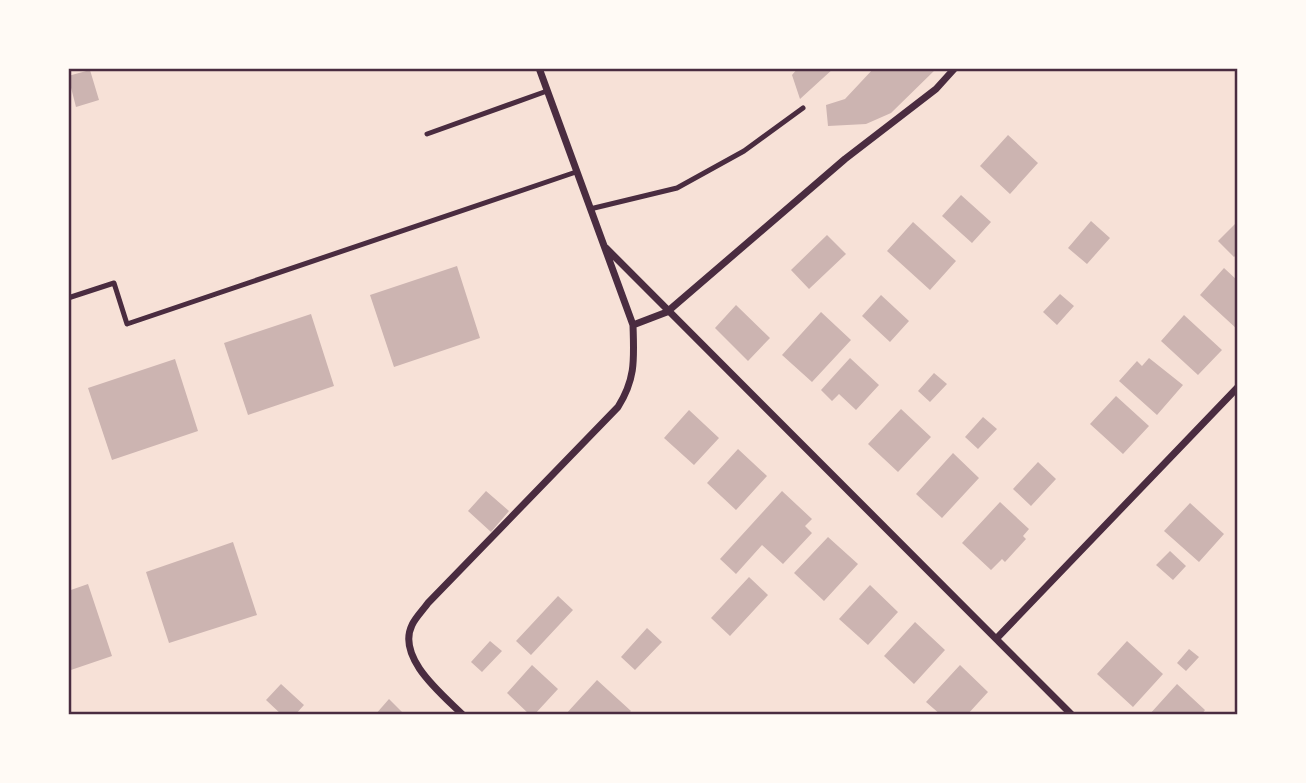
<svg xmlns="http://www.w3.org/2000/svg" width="1306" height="783" font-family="Inter,sans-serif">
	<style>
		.building { fill: #ccb4b1 }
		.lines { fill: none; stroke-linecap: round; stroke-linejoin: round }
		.service { stroke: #4a2c40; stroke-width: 5 }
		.minor { stroke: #4a2c40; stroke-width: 7 }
		.neatline { fill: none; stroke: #4a2c40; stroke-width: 2.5 }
	</style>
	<rect width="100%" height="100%" fill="#f7e1d7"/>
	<!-- building -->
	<path class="building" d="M798,68H834L800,99L792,75Z
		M874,68H937L891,113L866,124L828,126L826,105L845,99Z
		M90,70L99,100L76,107L68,76Z
		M1008,135L1038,163L1010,194L980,166Z
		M961,195L991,222L972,243L942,216Z
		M1091,221L1110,238L1087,264L1068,248Z
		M1238,221V253L1234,257L1218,241Z
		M913,222L956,261L930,290L887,251Z
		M827,235L846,254L809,289L791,270Z
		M457,266L480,338L394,367L370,295Z
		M1224,268L1238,281V330L1200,295Z
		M1060,294L1074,306L1057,325L1043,312Z
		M881,295L909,321L890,342L862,316Z
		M736,305L770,338L748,361L715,328Z
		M821,312L851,340L812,382L782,355Z
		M311,314L334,386L248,415L224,343Z
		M1184,315L1222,350L1198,375L1161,341Z
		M850,358L879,385L856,410L839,394L832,401L821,390Z
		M1149,358L1183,385L1157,415L1119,381L1137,361L1142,366Z
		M175,359L198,431L112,460L88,388Z
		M934,373L947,384L930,402L918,391Z
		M1116,396L1149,426L1123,454L1090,424Z
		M901,409L931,437L898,472L868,444Z
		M689,410L719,438L694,465L664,438Z
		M983,417L997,429L978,449L965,437Z
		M738,449L767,476L736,510L707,483Z
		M953,453L979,478L942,518L916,494Z
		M1038,462L1056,479L1031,506L1013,489Z
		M486,491L509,511L491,532L468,511Z
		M782,491L812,519L805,526L812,533L783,564L762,545L736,574L720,559Z
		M1000,502L1029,529L1023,536L1026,539L1005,562L1002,559L991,570L962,543Z
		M1190,503L1224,534L1199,562L1164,531Z
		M828,537L858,564L824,601L794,573Z
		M233,542L257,615L169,643L146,572Z
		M1170,551L1186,566L1173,580L1156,565Z
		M749,577L768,595L730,636L711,618Z
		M88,584L112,656L68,671V591Z
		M870,585L898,612L868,645L839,619Z
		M558,596L573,610L531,655L516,641Z
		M915,622L945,650L914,684L884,656Z
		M647,628L662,642L635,670L621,657Z
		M490,641L502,651L482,672L471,662Z
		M1127,641L1163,674L1133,707L1097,674Z
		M1189,649L1199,657L1186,671L1177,663Z
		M532,665L558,689L534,715H530L507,693Z
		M960,665L988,692L967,715H941L926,702Z
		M597,680L631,711L627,715H565Z
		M281,684L304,705L295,715H282L266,700Z
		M1177,684L1205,710L1201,715H1149Z
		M389,699L405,715H375Z"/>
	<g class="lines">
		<!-- service -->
		<path class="service" d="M427,134L547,91
			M590,209L677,188L744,151L803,108
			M68,298L114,283L127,324L576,172"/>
		<!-- minor -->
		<path class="minor" d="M606,248L1072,715
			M633,325L667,312L845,159L936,89L955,68
			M997,638L1238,387
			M463,715C443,695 396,658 412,625C415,618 423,610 428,603L618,407C636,378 634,359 633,325L539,68"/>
	</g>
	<!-- border -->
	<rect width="1306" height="783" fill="none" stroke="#fffaf5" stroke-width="140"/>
	<rect x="70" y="70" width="1166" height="643" class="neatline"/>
</svg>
